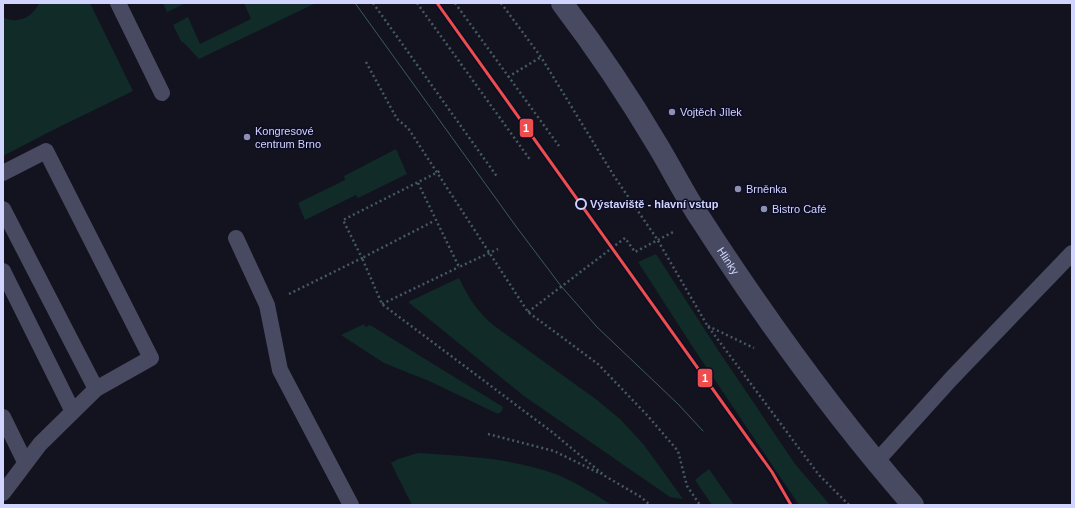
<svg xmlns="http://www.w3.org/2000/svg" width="1075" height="508" font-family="Helvetica,sans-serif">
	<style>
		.green { fill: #102b28 }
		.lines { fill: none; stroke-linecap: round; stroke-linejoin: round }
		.path { stroke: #465a64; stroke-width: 2.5; stroke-dasharray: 2 3; stroke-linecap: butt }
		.service { stroke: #474a60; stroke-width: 16 }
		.tertiary { stroke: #474a60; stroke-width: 22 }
		.tram { stroke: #3e5965; stroke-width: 1 }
		.tram-1-casing { stroke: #0d0d25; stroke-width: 6 }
		.tram-1 { stroke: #ee4d4d; stroke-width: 3 }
		.poi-dot { fill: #8e90b1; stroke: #0d0d25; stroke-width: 1.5 }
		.stop-dot { fill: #0d0d25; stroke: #d1d4ff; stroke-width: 2 }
		.labels { text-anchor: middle; stroke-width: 3; stroke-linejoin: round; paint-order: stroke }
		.poi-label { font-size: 11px; fill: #d1d4ff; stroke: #0d0d25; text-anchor: start }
		.stop-label { font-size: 11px; font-weight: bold; fill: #d1d4ff; stroke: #0d0d25; text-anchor: start }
		.street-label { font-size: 11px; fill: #d1d4ff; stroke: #0d0d25 }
		.line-badge { stroke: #0d0d25; stroke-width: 1.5 }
		.badge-label { font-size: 11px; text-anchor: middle; font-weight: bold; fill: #fff }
	</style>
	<rect width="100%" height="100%" fill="#13131f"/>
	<!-- green -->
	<path class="green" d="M39,3H90L133,91L53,130L3,156V17C17,25 33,17 39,3Z
		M163,3H186L167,12Z
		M244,3H316L199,59L183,42L182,43L173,25L188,17L200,44L251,19Z
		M396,149L407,174L358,198L356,195L305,220L298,203L345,180L344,176Z
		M656,254L718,350L795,464L830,505H799L694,349L638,262Z
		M459,278C468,297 477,311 493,325L597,400L620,419L644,445L683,499L670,497L524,396L408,302Z
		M364,324L365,327L370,325L503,407L502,411L498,414L429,381L384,363L341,335Z
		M418,453C465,456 513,458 558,475C577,483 594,494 612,505H412L391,463L398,459Z
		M709,469L734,505H712L695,480Z"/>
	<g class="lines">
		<!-- path -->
		<path class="path" d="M373,3L498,178
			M417,3L531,161
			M455,3L559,146
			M501,3L541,57L614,176L657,239L707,325L819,475L849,505
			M366,62L397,119L408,128L528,312L598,364L647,415L678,451L687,486L700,505
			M508,77L541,57
			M418,183L459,267L498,249
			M432,222L362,258L382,304L552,432L605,476L641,497L650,505
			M289,294L362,258L343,220L442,170
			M382,304L459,267
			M528,312L625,238L635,252L675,231
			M708,326L754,348
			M488,434L554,451L601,474"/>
		<!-- service -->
		<path class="service" d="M118,3L162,93
			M3,173L46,151L151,358L96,389L40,444L3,493
			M3,209L96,389
			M236,238L267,305L280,370L351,505
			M3,271L72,410
			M3,417L25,462
			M876,462L951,379L1072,253"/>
		<!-- tertiary -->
		<path class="tertiary" id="s1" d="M562,3C597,49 629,97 658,146C673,171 686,197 702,221C766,320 835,416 913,505"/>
		<!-- tram -->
		<path class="tram" d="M355,3L515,225L561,286L597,327L678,404L703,431"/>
		<defs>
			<path id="tram-1" d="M437,3L772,472L791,505"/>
		</defs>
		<!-- tram-1 casing -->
		<use href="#tram-1" class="tram-1-casing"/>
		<!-- tram-1 -->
		<use href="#tram-1" class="tram-1"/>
	</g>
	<!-- markers -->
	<g class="poi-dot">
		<circle cx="672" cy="112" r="4"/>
		<circle cx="247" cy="137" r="4"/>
		<circle cx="738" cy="189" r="4"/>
		<circle cx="764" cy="209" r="4"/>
	</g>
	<circle class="stop-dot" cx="581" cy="204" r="5"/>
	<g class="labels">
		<!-- poi labels -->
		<g class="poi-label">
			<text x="680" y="116">Vojtěch Jílek</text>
			<text x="255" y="135">Kongresové<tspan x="255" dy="13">centrum Brno</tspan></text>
			<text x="746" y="193">Brněnka</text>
			<text x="772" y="213">Bistro Café</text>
		</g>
		<!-- stop labels -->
		<g class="stop-label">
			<text x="590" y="208">Výstaviště - hlavní vstup</text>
		</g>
		<!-- street labels -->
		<g class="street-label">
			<text dy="4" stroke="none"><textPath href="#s1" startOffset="307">Hlinky</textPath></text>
		</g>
	</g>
	<g class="line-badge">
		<rect x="519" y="118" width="15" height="20" rx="4" fill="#ee4d4d"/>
		<rect x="697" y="368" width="16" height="20" rx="4" fill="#ee4d4d"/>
	</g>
	<g class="badge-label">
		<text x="526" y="132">1</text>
		<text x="705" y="382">1</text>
	</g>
	<!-- border -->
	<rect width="1075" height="508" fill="none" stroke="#d1d4ff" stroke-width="8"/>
</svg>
